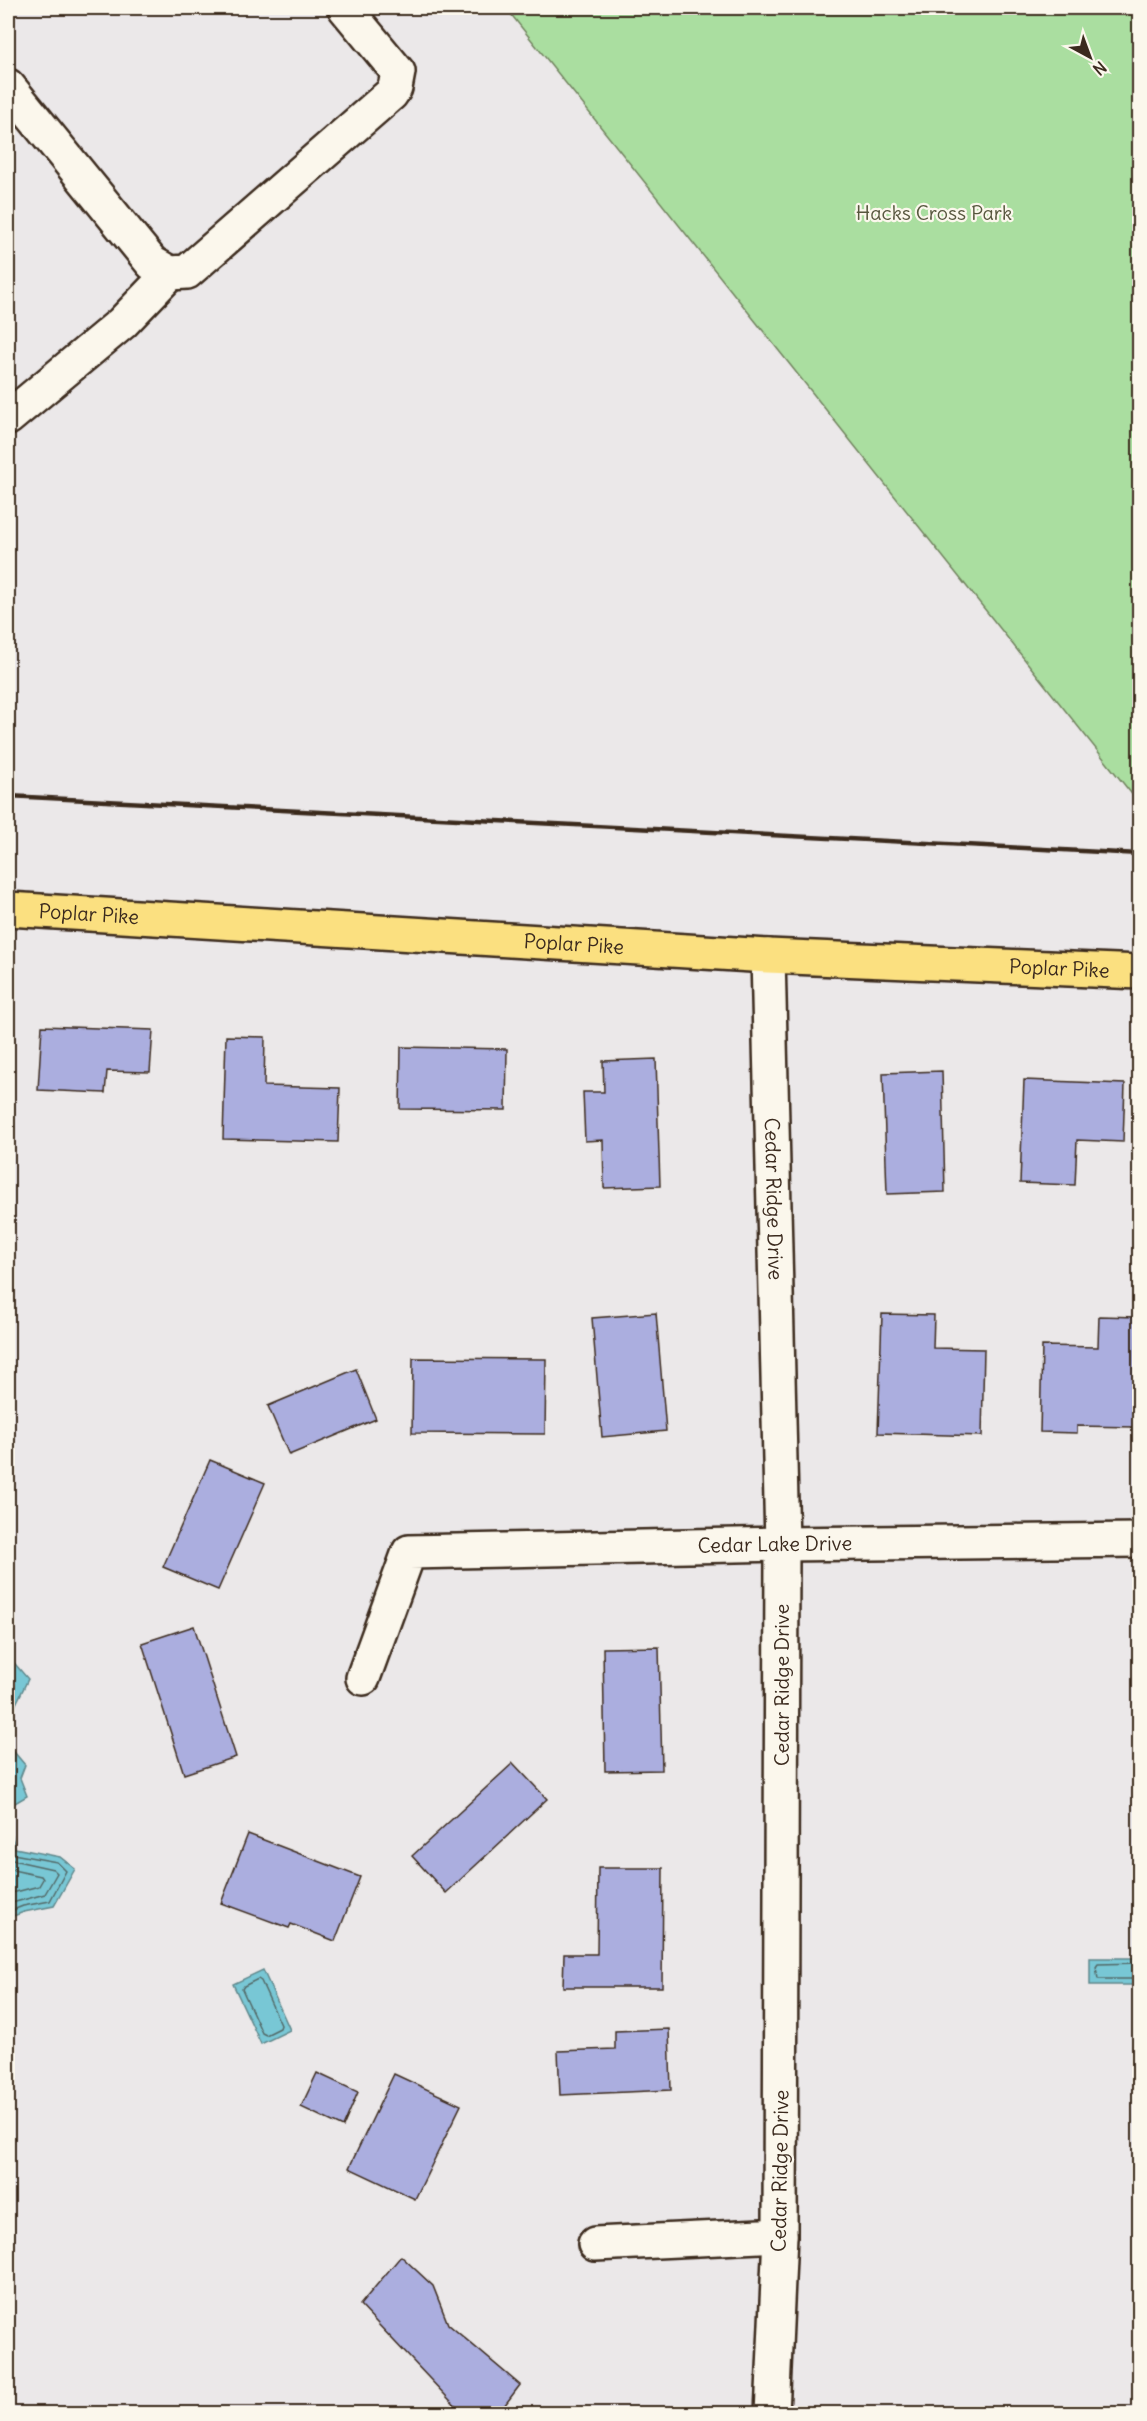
<svg xmlns="http://www.w3.org/2000/svg" width="1147" height="2421" font-family="Delius,sans-serif">
	<style>
		.green { fill: #aadea0; stroke: #72845f; stroke-width: 1.5 }
		.water { fill: #78c7d5; stroke: #60888c; stroke-width: 1.5 }
		.lines { fill: none; stroke-linecap: round; stroke-linejoin: round }
		.shore { stroke: #536967; stroke-width: 1.5 }
		.building { fill: #abaedf; stroke: #3b2a1e; stroke-width: 1.5 }
		.minor-casing { stroke: #3b2a1e; stroke-width: 38 }
		.major-casing { stroke: #3b2a1e; stroke-width: 38 }
		.minor { stroke: #fbf7ec; stroke-width: 33 }
		.major { stroke: #fbe080; stroke-width: 33 }
		.rail { stroke: #3b2a1e; stroke-width: 4.5 }
		.labels { text-anchor: middle; stroke-width: 4.5; stroke-linejoin: round; paint-order: stroke }
		.park-label { font-size: 20px; fill: #57573e; stroke: #fbf7ec }
		.street-label { font-size: 20px; fill: #3b2a1e; stroke: #fbf7ec }
	</style>
	<rect width="100%" height="100%" fill="#ebe8e9"/>
	<filter id="ink" filterUnits="userSpaceOnUse"><feTurbulence type="fractalNoise" baseFrequency=".0167" numOctaves="2"/><feDisplacementMap in="SourceGraphic" scale="12" xChannelSelector="R" yChannelSelector="G"/><feConvolveMatrix kernelMatrix="1 2 1 2 8 2 1 2 1" color-interpolation-filters="sRGB"/></filter>
	<g filter="url(#ink)">
		<!-- green -->
		<path class="green" d="M506,8H1139V803Z"/>
		<!-- water -->
		<path class="water" d="M8,1657L10,1658L28,1679L15,1706L9,1746L25,1765L20,1778L27,1796L8,1807V1823L15,1848L60,1857L75,1869L54,1906L24,1912L8,1918V1922Z
			M1090,1958H1139V1985H1090Z
			M263,1970L290,2030L261,2044L233,1984Z"/>
		<g class="lines">
			<!-- shore -->
			<path class="shore" d="M8,1843L13,1854L57,1862L66,1871L50,1901L23,1906L8,1912
				M8,1859L53,1869L57,1873L45,1894L8,1904
				M8,1869L41,1876L43,1879L39,1886L8,1894
				M1140,1963L1098,1964L1096,1967L1098,1979H1140
				M258,1979L261,1981L281,2025L280,2028L266,2035L262,2033L242,1989L244,1986Z"/>
		</g>
		<!-- building -->
		<path class="building" d="M42,1026L153,1030L150,1072L107,1071L105,1093L38,1090Z
			M226,1036L265,1037L264,1086L340,1088L338,1142L223,1139Z
			M401,1047L507,1049L506,1110L400,1109Z
			M656,1059L660,1186L604,1188L603,1140L585,1141L583,1092H604L603,1061Z
			M942,1071L945,1192L887,1194L883,1073Z
			M1024,1080L1125,1084L1123,1142L1077,1140L1075,1185L1020,1183Z
			M656,1313L666,1431L602,1437L592,1318Z
			M882,1314L934,1315L933,1348L984,1349L982,1436L878,1433Z
			M1099,1316L1137,1317L1135,1427L1077,1426V1433L1040,1432L1042,1346L1098,1347Z
			M413,1358L546,1359L545,1434L412,1433Z
			M356,1369L376,1419L289,1455L268,1406Z
			M210,1460L265,1483L218,1590L163,1567Z
			M194,1626L236,1757L184,1774L142,1643Z
			M659,1647L662,1770L605,1771L603,1648Z
			M513,1763L547,1799L446,1893L412,1856Z
			M248,1834L360,1877L335,1941L291,1924L289,1928L221,1903Z
			M598,1868H663L662,1987H563L564,1954H597Z
			M669,2029L671,2090L560,2095L558,2051L615,2049V2031Z
			M317,2073L358,2092L343,2127L301,2107Z
			M394,2074L461,2105L415,2199L349,2168Z
			M401,2256L433,2286L448,2324L520,2385L498,2414H463L360,2305Z"/>
		<g class="lines">
			<defs>
				<g id="minor">
					<path d="M8,86L152,263L170,273L187,272L391,94L395,88L398,72L345,8"/>
					<path d="M8,418L122,323L170,273"/>
					<path id="s1" d="M768,956L782,1544L780,2235L772,2414"/>
					<path id="s2" d="M363,1678L409,1552L782,1544L1140,1540"/>
					<path d="M595,2244L780,2235"/>
				</g>
				<g id="major">
					<path id="s3" d="M8,909L768,956L1140,972"/>
				</g>
			</defs>
			<!-- minor casing -->
			<use href="#minor" class="minor-casing"/>
			<!-- major casing -->
			<use href="#major" class="major-casing"/>
			<!-- minor -->
			<use href="#minor" class="minor"/>
			<!-- major -->
			<use href="#major" class="major"/>
			<!-- rail -->
			<path class="rail" d="M8,796L1140,854"/>
		</g>
	</g>
	<g class="labels">
		<!-- park labels -->
		<g class="park-label">
			<text x="934" y="220">Hacks Cross Park</text>
		</g>
		<!-- street labels -->
		<g class="street-label">
			<text dy="7" stroke="none"><textPath href="#s3" startOffset="81">Poplar Pike</textPath></text>
			<text dy="7" stroke="none"><textPath href="#s3" startOffset="567">Poplar Pike</textPath></text>
			<text dy="7" stroke="none"><textPath href="#s3" startOffset="1053">Poplar Pike</textPath></text>
			<text dy="7" stroke="none"><textPath href="#s1" startOffset="243">Cedar Ridge Drive</textPath></text>
			<text dy="7" stroke="none"><textPath href="#s2" startOffset="500">Cedar Lake Drive</textPath></text>
			<text transform="translate(782 1685) rotate(-90)" y="7">Cedar Ridge Drive</text>
			<text transform="translate(780 2171) rotate(-89)" y="7">Cedar Ridge Drive</text>
		</g>
	</g>
	<!-- margin -->
	<rect width="1147" height="2421" fill="none" stroke="#fbf7ec" stroke-width="30"/>
	<rect x="15" y="15" width="1117" height="2391" fill="none" stroke="#3b2a1e" stroke-width="2" filter="url(#ink)"/>
	<!-- north arrow -->
	<g transform="translate(1090 57) rotate(139)" stroke="#fbf7ec" stroke-width="4.5" paint-order="stroke">
	<path d="M0-4.5L10 22L0 15L-10 22Z" fill="#3b2a1e"/>
	<text y="-9" font-size="16" font-weight="bold" text-anchor="middle" fill="#3b2a1e">N</text>
	</g>
</svg>
